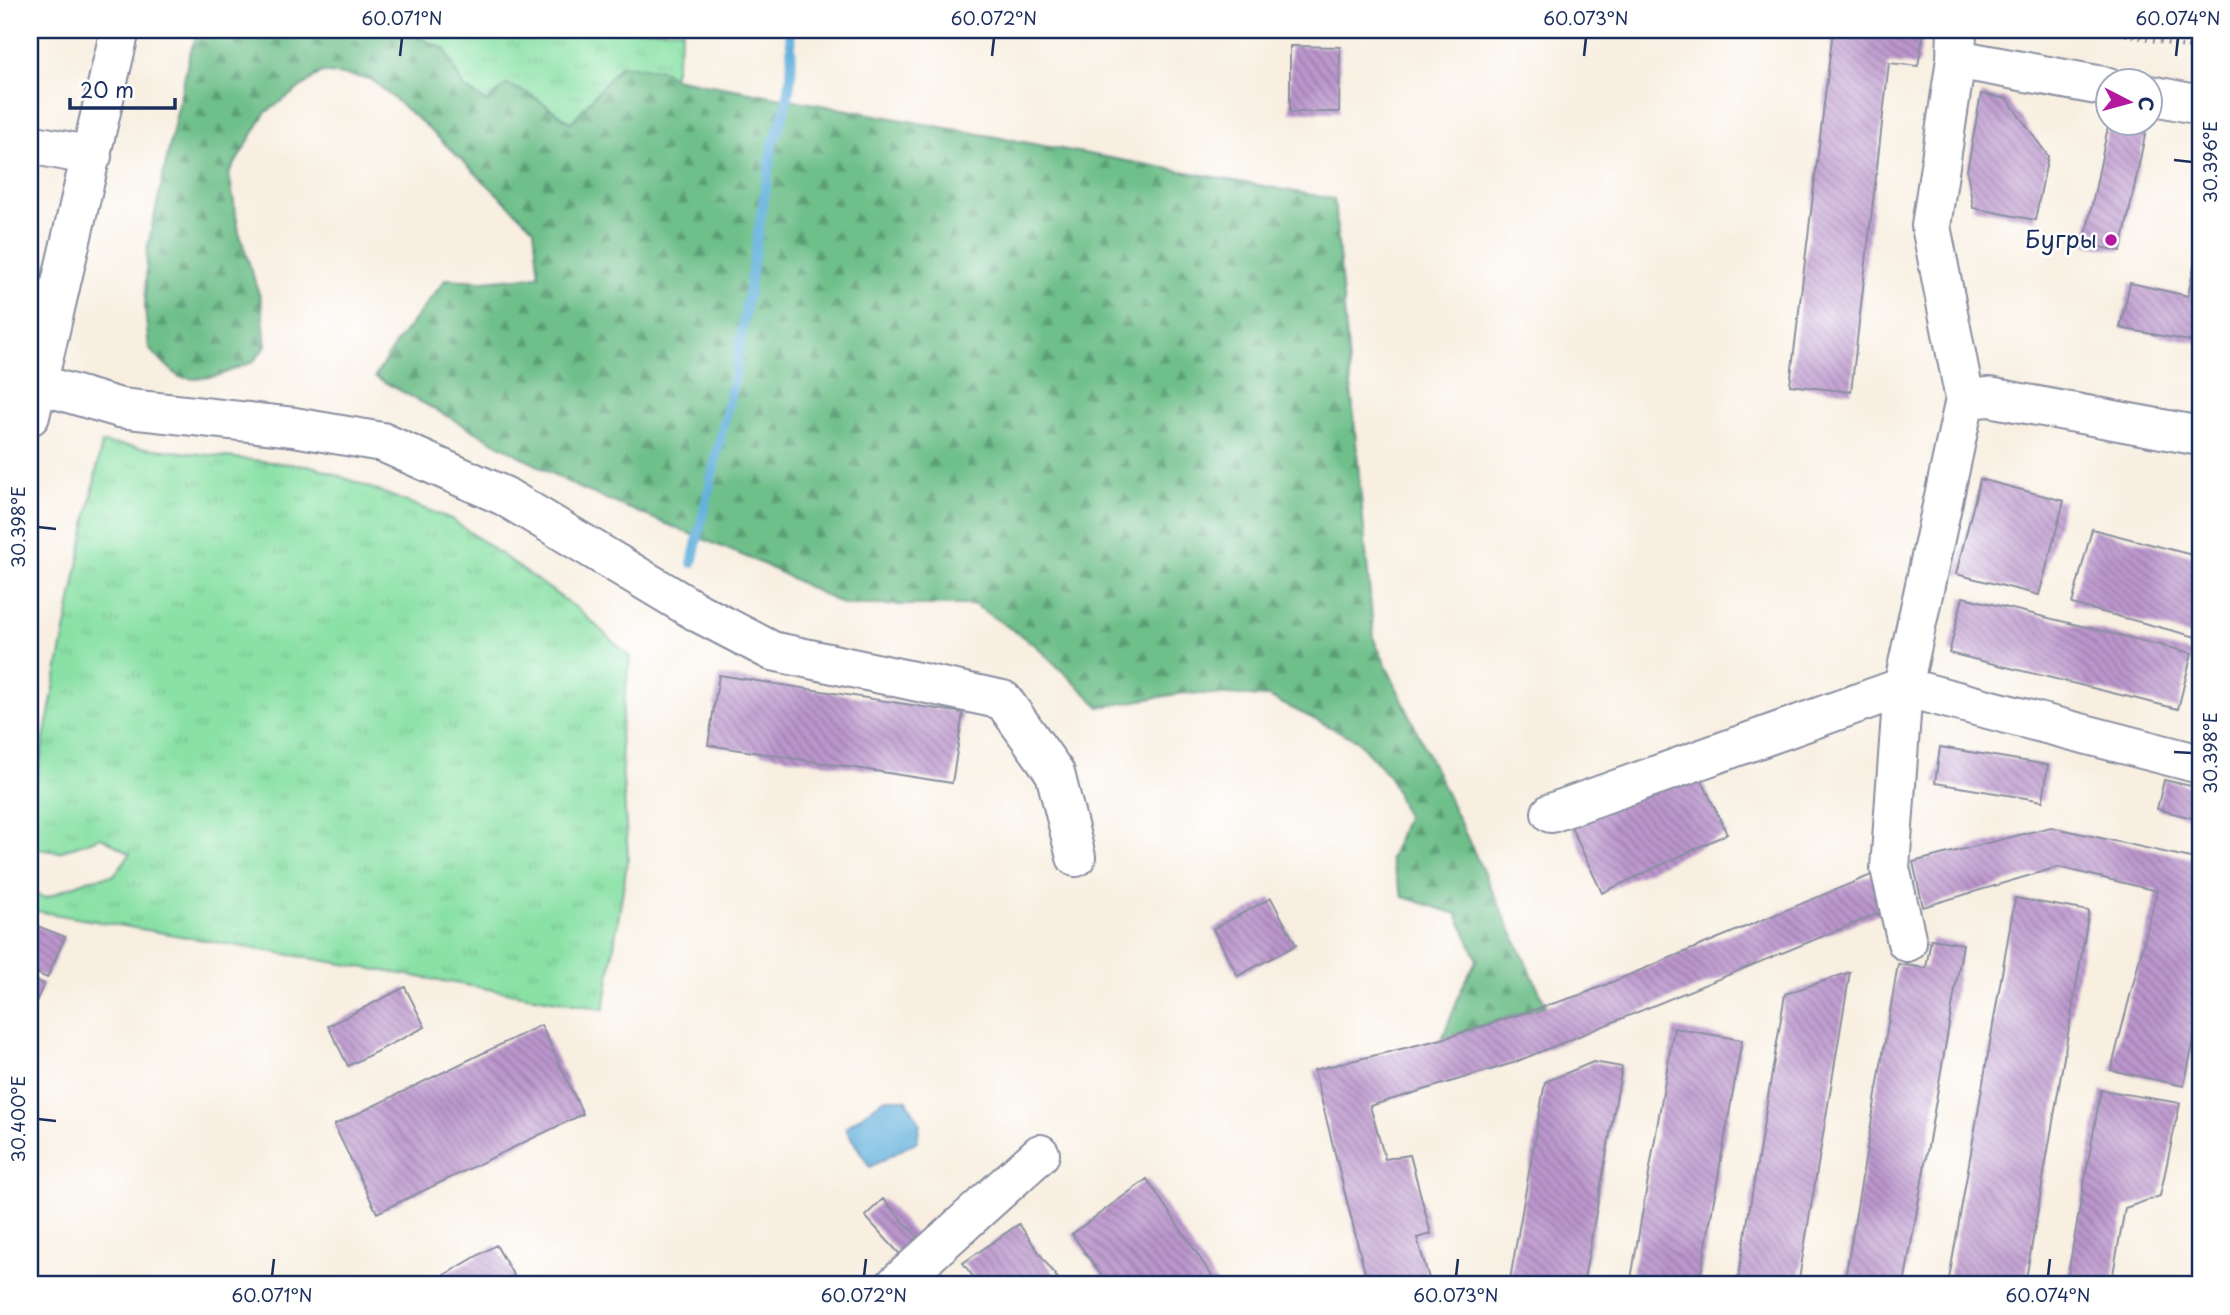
<svg xmlns="http://www.w3.org/2000/svg" width="2230" height="1315" font-family="'Playpen Sans',sans-serif">
	<style>
		.grass { fill: url(#grass-tufts); stroke: #528882; stroke-width: 2 }
		.forest { fill: url(#forest-firs); stroke: #447774; stroke-width: 2 }
		.water { fill: #62b0dc; stroke: #3e709d; stroke-width: 2 }
		.lines { fill: none; stroke-linecap: round; stroke-linejoin: round }
		.stream { stroke: #62b0dc; stroke-width: 10 }
		.building { fill: url(#building-back-hatch) }
		.minor-casing { stroke: #8a8fa0; stroke-width: 42 }
		.path { stroke: #8a8fa0; stroke-width: 4.5; stroke-dasharray: 2 5; stroke-linecap: butt }
		.minor { stroke: #fff; stroke-width: 38 }
		.ticks { fill: none; stroke: #1b2f5e; stroke-width: 2.5 }
		.poi-dot { fill: #b5179e; stroke: #fff; stroke-width: 2.5 }
		.labels { text-anchor: middle; stroke-width: 5; stroke-linejoin: round; paint-order: stroke }
		.poi-label { font-size: 24px; fill: #1b2f5e; stroke: #fff; text-anchor: end }
		.neatline { fill: none; stroke: #1b2f5e; stroke-width: 2.5 }
		.ticks-label { font-size: 18px; text-anchor: middle; fill: #1b2f5e }
	</style>
	<defs>
		<pattern id="grass-tufts" width="24" height="20" patternUnits="userSpaceOnUse" patternTransform="scale(1.75)"><rect width="24" height="20" fill="#89e1a5"/><path d="M3 7l-1-3M5 7V3M7 7l1-3M15 17l-1-3M17 17v-4M19 17l1-3" fill="none" stroke="#76c190"/></pattern>
		<pattern id="forest-firs" width="22" height="20" patternUnits="userSpaceOnUse" patternTransform="scale(1.75)"><rect width="22" height="20" fill="#6ebf8a"/><path d="M5 1l3.5 6h-7zM16 11l3.5 6h-7z" fill="#5a9c74"/></pattern>
		<pattern id="building-back-hatch" width="6" height="6" patternUnits="userSpaceOnUse" patternTransform="scale(1.75)"><rect width="6" height="6" fill="#bb96cc"/><path d="M-1 5l2 2M0 0l6 6M5-1l2 2" fill="none" stroke="#977ba9"/></pattern>
	</defs>
	<rect width="100%" height="100%" fill="#fff"/>
	<filter id="ink" filterUnits="userSpaceOnUse"><feTurbulence type="fractalNoise" baseFrequency=".0143" numOctaves="2"/><feDisplacementMap in="SourceGraphic" scale="14" xChannelSelector="R" yChannelSelector="G"/><feConvolveMatrix kernelMatrix="1 2 1 2 8 2 1 2 1" color-interpolation-filters="sRGB"/></filter>
	<filter id="wash" filterUnits="userSpaceOnUse"><feTurbulence type="fractalNoise" baseFrequency=".00686" numOctaves="4" result="noise"/><feDisplacementMap in="SourceGraphic" scale="28" xChannelSelector="R" yChannelSelector="G"/><feGaussianBlur stdDeviation="1.57" result="paint"/><feColorMatrix in="noise" values="0 0 0 0 0 0 0 0 0 0 0 0 0 0 0 0 0 1.4 0 .05"/><feComposite in="paint" operator="in"/></filter>
	<g filter="url(#wash)">
		<rect width="100%" height="100%" fill="#f8efe1"/>
		<!-- grass -->
		<path class="grass" d="M400,30H683L673,78L593,98L572,123L531,95L487,103L463,87L445,49Z
			M102,443L316,467L451,519L579,610L630,657L620,734L628,857L604,1009L30,910V892L45,898L87,880L114,875L130,854L101,837L59,852L30,848V810Z"/>
		<!-- forest -->
		<path class="forest" d="M199,30H400L445,49L463,87L487,103L507,84L531,95L571,123L621,65L663,70L673,78L1334,199L1374,640L1546,1005L1442,1039L1462,988L1477,959L1457,914L1403,897L1390,860L1406,817L1390,777L1357,740L1269,697L1184,693L1100,707L1035,645L975,605H844L761,563L577,487L375,377L396,343L446,279L483,281L539,276L534,229L426,126L371,79L322,72L265,113L229,174L239,232L261,300L266,346L253,362L217,376L195,379L179,377L149,349L145,308L147,250L190,52Z"/>
		<!-- water -->
		<path class="water" d="M884,1099H906L920,1123L917,1141L870,1167L845,1128Z"/>
		<g class="lines">
			<!-- stream -->
			<path class="stream" d="M692,563L735,374L773,143C788,108 796,68 789,30"/>
		</g>
		<g id="blocks">
			<!-- building -->
			<path class="building" d="M1833,30H1924L1918,66L1889,63L1851,392L1790,385Z
				M1290,46L1340,47L1339,112H1290Z
				M1981,94L2007,99L2048,156L2035,220L1973,208L1967,171Z
				M2109,122H2130L2147,126L2121,251L2084,244Z
				M2199,242L2200,343L2120,328L2130,283L2188,296Z
				M1980,479L2064,501L2039,595L1956,574Z
				M2092,529L2200,557V638L2072,604Z
				M1963,597L2192,653L2178,709L1949,653Z
				M719,675L963,713L952,783L708,745Z
				M1940,747L2048,765L2043,801L1935,783Z
				M1696,768L1727,834L1602,893L1571,827Z
				M2164,780L2200,788V820L2157,809Z
				M2051,827L2200,860V1012L2184,1086L2111,1070L2157,891L2058,867L1923,907L1913,862Z
				M1876,873L1887,910L1513,1063L1370,1106L1385,1159L1410,1155L1431,1234L1417,1238L1431,1285H1368L1314,1070L1442,1039L1583,994Z
				M1271,898L1296,945L1238,976L1213,929Z
				M2015,898L2089,911L2025,1285H1948Z
				M30,923L65,937L47,978L30,970Z
				M1931,939L1963,944L1904,1285H1844L1898,964L1926,968Z
				M1850,972L1798,1285H1737L1785,994Z
				M30,978L44,984L30,1015Z
				M405,987L425,1027L348,1066L328,1026Z
				M541,1025L583,1114L377,1213L334,1125Z
				M1674,1028L1742,1040L1699,1285H1630Z
				M1593,1062L1622,1067L1583,1285H1509L1545,1082Z
				M2101,1090L2180,1103L2160,1196L2125,1208L2111,1285H2066Z
				M1147,1179L1218,1285H1108L1072,1234Z
				M883,1199L924,1244L906,1261L865,1216Z
				M1019,1224L1062,1285H979L963,1263Z
				M496,1245L519,1285H427Z"/>
		</g>
	</g>
	<g filter="url(#ink)">
		<use href="#blocks" fill-opacity="0" stroke="#8a8fa0" stroke-width="2"/>
		<g class="lines">
			<defs>
				<path id="minor" d="M1956,59L2108,87
					M2150,95L2200,105
					M30,144L92,156
					M38,384L120,408L294,427L382,442L504,496L699,613L772,651L1003,700L1055,773L1076,857
					M1965,399L1989,397L2200,436
					M30,416L120,30
					M1551,813L1903,687L2200,764
					M1907,942L1890,868L1903,687L1965,399L1931,226L1956,59L1957,30
					M895,1285L1040,1154"/>
			</defs>
			<!-- minor casing -->
			<use href="#minor" class="minor-casing"/>
			<!-- path -->
			<path class="path" d="M2105,30L2200,50"/>
			<!-- minor -->
			<use href="#minor" class="minor"/>
		</g>
	</g>
	<!-- ticks -->
	<path class="ticks" d="M400,56L402,38M992,56L994,38M1584,56L1586,38M2176,56L2178,38M2174,160L2192,162M38,527L56,529M2174,752L2192,753M38,1119L56,1121M272,1276L274,1259M864,1276L866,1259M1456,1276L1458,1259M2048,1276L2050,1259"/>
	<!-- markers -->
	<circle class="poi-dot" cx="2111" cy="240" r="7"/>
	<g class="labels">
		<!-- poi labels -->
		<g class="poi-label">
			<text x="2097" y="248">Бугры</text>
		</g>
	</g>
	<!-- margin -->
	<rect width="2230" height="1315" fill="none" stroke="#fff" stroke-width="77"/>
	<!-- north arrow -->
	<g transform="translate(2129 102) rotate(96)"><circle r="33" fill="#ffffff" stroke="#a4acbf" stroke-width="2"/>
	<path d="M0-5L12 26L0 18L-12 26Z" fill="#b5179e"/>
	<text y="-10" font-size="19" font-weight="bold" text-anchor="middle" fill="#1b2f5e">С</text>
	</g>
	<!-- scale -->
	<path d="M70 98v10h105v-10" fill="none" stroke="#1b2f5e" stroke-width="3.5"/>
	<text x="80" y="98" font-size="21" fill="#1b2f5e" stroke="#ffffff" stroke-width="5" paint-order="stroke">20 m</text>
	<rect x="38" y="38" width="2154" height="1238" class="neatline"/>
	<g class="ticks-label">
		<text x="402" y="25">60.071°N</text>
		<text x="994" y="25">60.072°N</text>
		<text x="1586" y="25">60.073°N</text>
		<text x="2178" y="25">60.074°N</text>
		<text transform="translate(2211 162) rotate(-90)" y="6">30.396°E</text>
		<text transform="translate(19 527) rotate(-90)" y="6">30.398°E</text>
		<text transform="translate(2211 753) rotate(-90)" y="6">30.398°E</text>
		<text transform="translate(19 1119) rotate(-90)" y="6">30.400°E</text>
		<text x="272" y="1302">60.071°N</text>
		<text x="864" y="1302">60.072°N</text>
		<text x="1456" y="1302">60.073°N</text>
		<text x="2048" y="1302">60.074°N</text>
	</g>
</svg>
